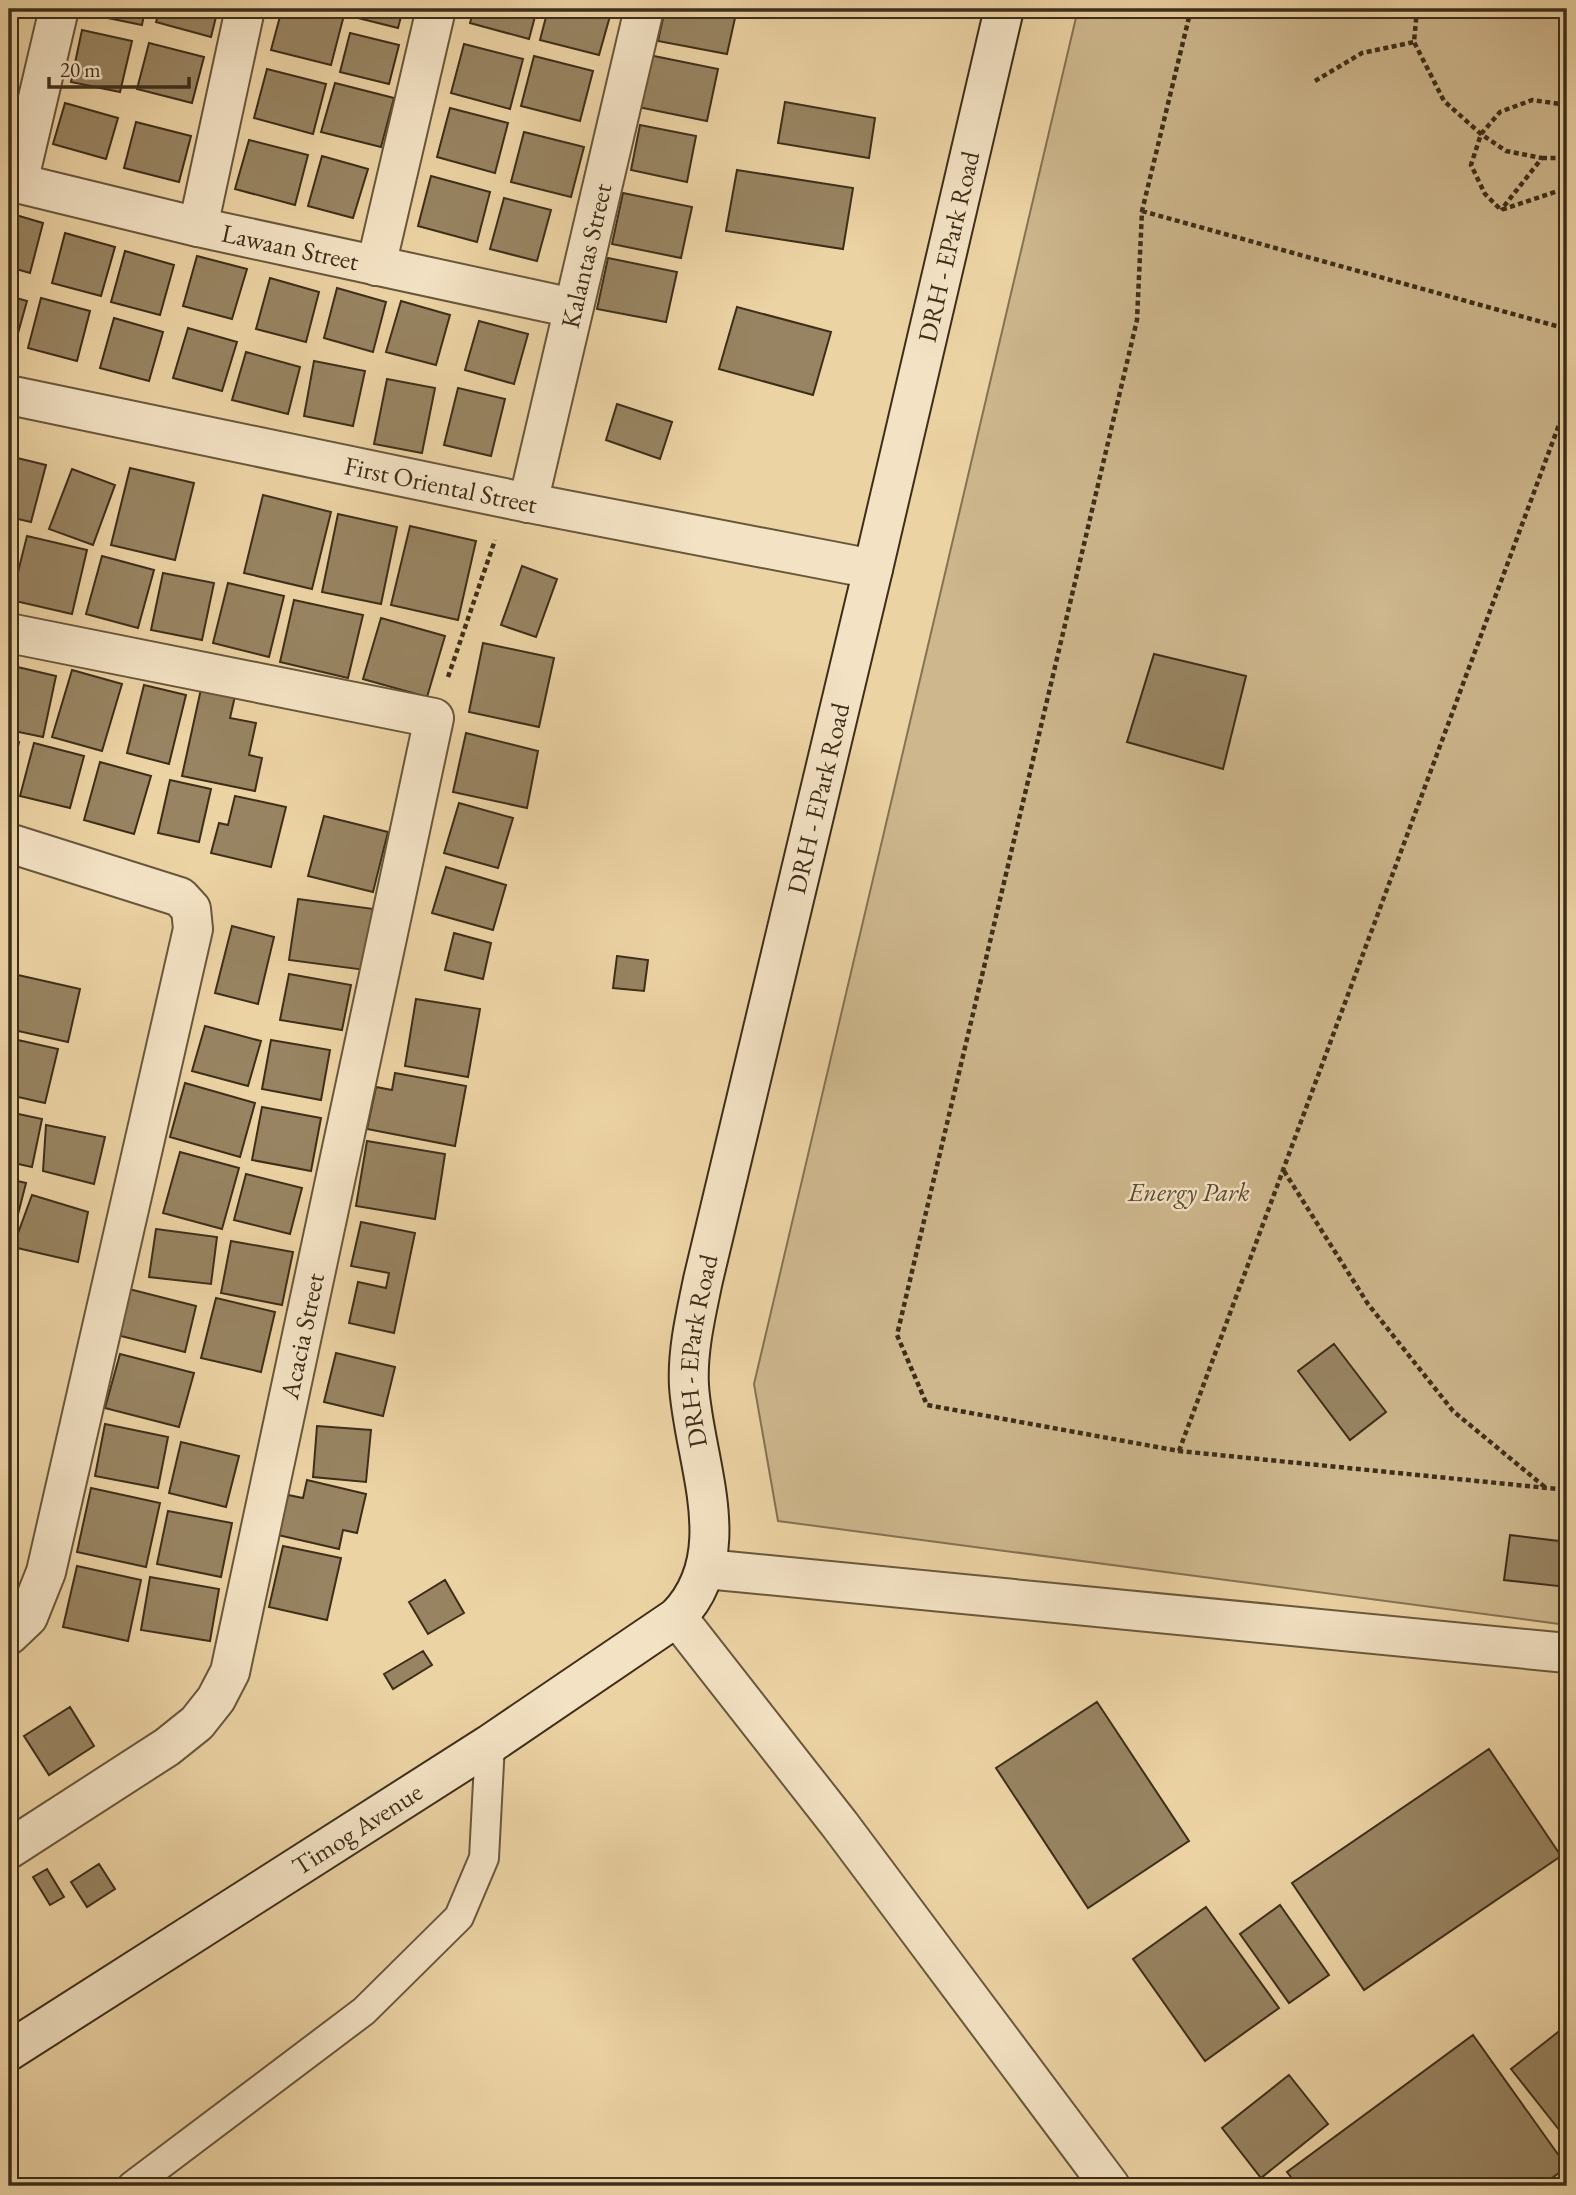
<svg xmlns="http://www.w3.org/2000/svg" width="1576" height="2195" font-family="'EB Garamond',serif">
	<style>
		.green { fill: #ceb78d; stroke: #867254; stroke-width: 2 }
		.building { fill: #988462; stroke: #3d2e1a; stroke-width: 2 }
		.lines { fill: none; stroke-linecap: round; stroke-linejoin: round }
		.lane-casing { stroke: #69573c; stroke-width: 32 }
		.street-casing { stroke: #69573c; stroke-width: 42 }
		.secondary-casing { stroke: #3d2e1a; stroke-width: 42 }
		.path { stroke: #3d2e1a; stroke-width: 4.5; stroke-dasharray: 5 3.5; stroke-linecap: butt }
		.lane { stroke: #f3e2c4; stroke-width: 28 }
		.street { stroke: #f3e2c4; stroke-width: 38 }
		.secondary { stroke: #f3e2c4; stroke-width: 38 }
		.labels { text-anchor: middle; stroke-width: 5; stroke-linejoin: round; paint-order: stroke }
		.street-label { font-size: 26px; fill: #3d2e1a; stroke: #f3e2c4 }
		.park-label { font-size: 26px; font-style: italic; fill: #5a4931; stroke: #f3e2c4 }
	</style>
	<rect width="100%" height="100%" fill="#ecd3a4"/>
	<filter id="stains"><feTurbulence type="fractalNoise" baseFrequency=".00286" numOctaves="4"/><feColorMatrix values="0 0 0 0 .2 0 0 0 0 .09 0 0 0 0 .02 0 0 0 .5 -.17"/></filter>
	<radialGradient id="worn" r=".72"><stop offset=".6" stop-color="#630" stop-opacity="0"/><stop offset="1" stop-color="#630" stop-opacity=".3"/></radialGradient>
	<!-- green -->
	<path class="green" d="M1078,9H1567V1625L778,1521L754,1384Z"/>
	<!-- building -->
	<path class="building" d="M89,9H145L142,25L88,14Z
		M160,9H218L211,37L156,22Z
		M282,9H318L344,15L331,65L271,50Z
		M352,9H403L398,28L350,16Z
		M474,9H537L529,39L470,23Z
		M548,9H612L599,55L540,40Z
		M665,9H737L727,54L658,41Z
		M82,30L132,41L120,92L71,82Z
		M350,33L399,45L389,84L340,72Z
		M149,43L204,57L192,103L137,89Z
		M464,44L523,59L510,109L451,93Z
		M649,55L718,69L707,121L638,107Z
		M534,56L593,71L580,121L521,106Z
		M267,69L326,84L313,134L254,118Z
		M335,83L394,98L381,147L321,132Z
		M785,102L875,118L869,158L778,143Z
		M65,103L118,118L106,159L53,144Z
		M450,108L508,123L495,173L437,157Z
		M136,122L191,136L179,182L124,168Z
		M640,125L696,136L687,182L631,170Z
		M524,132L584,147L571,197L511,182Z
		M249,140L308,155L295,205L235,189Z
		M322,156L368,169L353,218L308,206Z
		M737,170L853,188L843,249L726,231Z
		M431,176L490,192L477,242L418,226Z
		M623,193L692,207L681,258L612,244Z
		M504,198L551,210L537,261L490,249Z
		M9,213L43,223L30,273L9,267Z
		M65,233L115,247L101,296L52,283Z
		M125,251L174,265L160,315L111,302Z
		M197,256L247,269L232,319L183,306Z
		M608,258L677,272L666,322L597,309Z
		M270,278L319,292L306,342L256,329Z
		M337,288L386,302L373,352L324,338Z
		M9,296L27,301L13,351L9,349Z
		M41,298L90,311L77,361L28,348Z
		M401,301L450,315L436,365L386,352Z
		M737,307L831,332L813,395L719,369Z
		M114,318L163,332L149,381L100,368Z
		M479,321L528,334L514,384L465,370Z
		M188,328L237,342L222,391L173,378Z
		M246,352L300,367L288,414L232,400Z
		M314,361L365,371L353,426L304,416Z
		M387,379L435,388L422,453L374,444Z
		M458,388L505,399L491,456L444,445Z
		M617,404L672,422L660,459L606,440Z
		M9,456L46,465L31,522L9,517Z
		M130,468L194,483L175,560L111,545Z
		M72,469L115,485L93,545L49,529Z
		M263,495L331,512L312,589L244,573Z
		M338,514L397,527L381,604L322,592Z
		M410,526L476,541L458,620L391,605Z
		M27,536L87,550L72,614L11,600Z
		M102,556L154,570L138,628L86,614Z
		M522,566L557,579L536,637L501,625Z
		M163,573L214,583L202,640L151,630Z
		M228,583L284,596L269,657L213,643Z
		M294,600L363,615L348,678L280,662Z
		M381,618L445,636L427,697L363,679Z
		M483,643L554,658L539,727L469,712Z
		M1154,654L1246,676L1223,769L1127,742Z
		M9,665L56,676L43,737L9,730Z
		M72,670L122,684L102,751L52,737Z
		M144,685L186,695L169,764L127,753Z
		M201,689L235,696L230,718L256,723L249,755L262,758L255,791L182,776Z
		M466,733L538,751L527,808L453,792Z
		M9,740L19,742L9,788Z
		M34,743L84,756L70,808L20,796Z
		M100,762L151,776L134,834L84,820Z
		M170,780L211,789L199,842L158,833Z
		M235,796L286,807L271,867L211,853L219,823L228,825Z
		M459,803L513,818L498,868L444,853Z
		M324,816L388,832L373,892L308,876Z
		M446,867L506,885L493,930L432,913Z
		M298,899L374,909L365,970L289,960Z
		M232,926L274,937L258,1004L215,993Z
		M454,933L491,943L483,979L445,970Z
		M617,956L648,960L644,991L613,988Z
		M9,973L80,989L68,1042L9,1029Z
		M289,974L351,985L342,1030L280,1020Z
		M416,999L480,1009L468,1077L405,1066Z
		M205,1026L261,1041L248,1086L192,1071Z
		M9,1038L58,1049L45,1103L9,1095Z
		M271,1040L330,1050L321,1100L262,1089Z
		M395,1073L466,1086L455,1146L367,1129L376,1087L392,1090Z
		M185,1083L255,1103L240,1157L170,1137Z
		M262,1107L321,1118L311,1171L252,1160Z
		M9,1112L42,1119L32,1167L9,1162Z
		M46,1125L105,1137L94,1184L43,1171Z
		M367,1141L445,1154L435,1219L356,1206Z
		M180,1152L239,1168L222,1229L163,1213Z
		M246,1174L302,1188L290,1234L234,1220Z
		M9,1179L26,1183L11,1242H9Z
		M32,1195L88,1212L78,1262L13,1247Z
		M361,1222L415,1233L394,1333L349,1323L358,1282L386,1288L389,1273L351,1266Z
		M156,1229L217,1237L211,1284L149,1277Z
		M231,1241L293,1252L282,1305L221,1293Z
		M125,1288L196,1306L185,1352L113,1334Z
		M216,1298L275,1312L261,1372L201,1358Z
		M1334,1344L1386,1412L1350,1440L1298,1371Z
		M336,1353L395,1367L383,1416L324,1402Z
		M120,1354L194,1373L179,1427L105,1408Z
		M105,1424L168,1437L158,1488L95,1476Z
		M317,1426L371,1430L366,1482L313,1477Z
		M181,1442L239,1456L226,1507L169,1493Z
		M307,1480L366,1494L357,1533L343,1530L339,1549L278,1535L288,1495L303,1498Z
		M91,1488L160,1503L146,1567L77,1552Z
		M168,1511L232,1523L221,1577L157,1564Z
		M1510,1535L1567,1542V1587L1504,1580Z
		M283,1546L341,1558L327,1620L269,1607Z
		M77,1566L141,1580L128,1641L63,1627Z
		M150,1577L219,1589L210,1641L141,1630Z
		M445,1580L464,1613L428,1634L409,1602Z
		M423,1651L432,1665L393,1689L384,1674Z
		M1097,1702L1189,1841L1088,1908L996,1768Z
		M70,1707L94,1746L49,1775L24,1736Z
		M1489,1749L1561,1856L1364,1990L1292,1883Z
		M99,1864L115,1889L87,1907L71,1882Z
		M47,1869L64,1897L50,1905L33,1877Z
		M1280,1905L1329,1975L1289,2003L1240,1934Z
		M1206,1907L1279,2008L1205,2061L1133,1959Z
		M1567,2025V2126L1560,2131L1511,2069Z
		M1473,2035L1567,2167L1541,2186H1298L1287,2172Z
		M1289,2075L1328,2124L1261,2178L1222,2128Z"/>
	<g class="lines">
		<defs>
			<path id="lane" d="M132,2186L364,2011L459,1917L484,1858L490,1744"/>
			<g id="street">
				<path id="s1" d="M9,181L198,227L573,308"/>
				<path d="M18,183L59,9"/>
				<path d="M198,227L245,9"/>
				<path d="M376,266L436,9"/>
				<path id="s2" d="M9,395L509,499L873,569"/>
				<path id="s3" d="M528,503L644,9"/>
				<path d="M9,633L434,718L230,1672L216,1699L197,1723L167,1747L9,1849"/>
				<path d="M9,843L180,897L191,909L193,929L46,1572L28,1617L9,1635"/>
				<path d="M706,1569L1567,1653"/>
				<path d="M677,1617L840,1825L1110,2186"/>
			</g>
			<g id="secondary">
				<path id="s4" d="M9,2051L490,1744L677,1617C739,1554 694,1462 689,1386C687,1351 696,1314 703,1280L873,569L1004,9"/>
			</g>
		</defs>
		<!-- lane casing -->
		<use href="#lane" class="lane-casing"/>
		<!-- street casing -->
		<use href="#street" class="street-casing"/>
		<!-- secondary casing -->
		<use href="#secondary" class="secondary-casing"/>
		<!-- path -->
		<path class="path" d="M1191,9L1142,211L1137,320L897,1335L927,1405L1179,1451L1567,1490
			M1417,9L1414,42L1444,101L1481,134L1506,151L1542,158L1501,210
			M1315,81L1362,53L1414,42
			M1567,105L1532,100L1500,112L1481,134L1471,165L1485,194L1501,210L1567,188
			M1542,158H1567
			M1142,211L1567,329
			M448,677L495,540
			M1284,1171L1368,1304L1453,1411L1546,1488
			M1179,1451L1567,403"/>
		<!-- lane -->
		<use href="#lane" class="lane"/>
		<!-- street -->
		<use href="#street" class="street"/>
		<!-- secondary -->
		<use href="#secondary" class="secondary"/>
	</g>
	<g class="labels">
		<!-- street labels -->
		<g class="street-label">
			<text dy="9" stroke="none"><textPath href="#s1" startOffset="289">Lawaan Street</textPath></text>
			<text dy="9" stroke="none"><textPath href="#s4" startOffset="2207">DRH - EPark Road</textPath></text>
			<text dy="9" stroke="none"><textPath href="#s3" startOffset="254">Kalantas Street</textPath></text>
			<text dy="9" stroke="none"><textPath href="#s2" startOffset="441">First Oriental Street</textPath></text>
			<text dy="9" stroke="none"><textPath href="#s4" startOffset="1640">DRH - EPark Road</textPath></text>
			<text transform="translate(302 1336) rotate(-78)" y="9">Acacia Street</text>
			<text dy="9" stroke="none"><textPath href="#s4" startOffset="1073">DRH - EPark Road</textPath></text>
			<text dy="9" stroke="none"><textPath href="#s4" startOffset="413">Timog Avenue</textPath></text>
		</g>
		<!-- park labels -->
		<g class="park-label">
			<text x="1189" y="1201">Energy Park</text>
		</g>
	</g>
	<!-- margin -->
	<rect width="1576" height="2195" fill="none" stroke="#ecd3a4" stroke-width="35"/>
	<rect x="10" y="10" width="1555" height="2174" fill="none" stroke="#3d2e1a" stroke-width="3.5"/>
	<rect x="18" y="18" width="1541" height="2160" fill="none" stroke="#3d2e1a" stroke-width="2"/>
	<!-- scale -->
	<path d="M49 77v10h140v-10" fill="none" stroke="#3d2e1a" stroke-width="3.5"/>
	<text x="60" y="77" font-size="21" fill="#3d2e1a" stroke="#f3e2c4" stroke-width="5" paint-order="stroke">20 m</text>
	<rect width="100%" height="100%" filter="url(#stains)"/>
	<rect width="100%" height="100%" fill="url(#worn)"/>
</svg>
